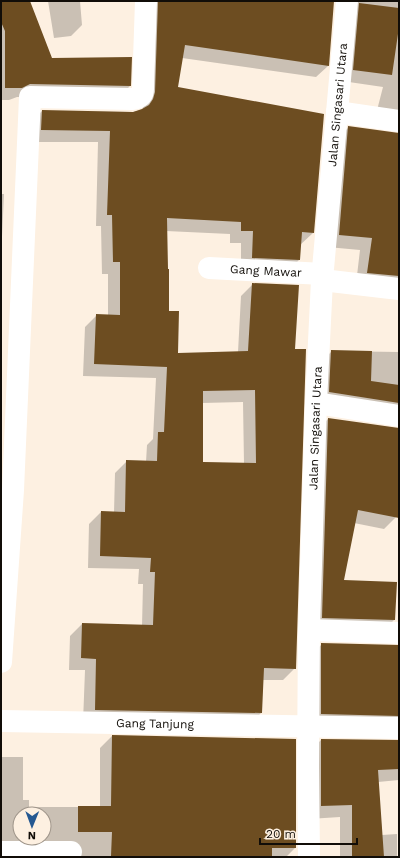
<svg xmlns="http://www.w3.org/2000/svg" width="400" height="858" font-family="'Work Sans',sans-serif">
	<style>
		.shadow { fill: #0003; fill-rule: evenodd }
		.building { fill: #6d4d21; fill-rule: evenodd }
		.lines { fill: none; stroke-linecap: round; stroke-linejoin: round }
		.street { stroke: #fff; stroke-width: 22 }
		.labels { text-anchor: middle; stroke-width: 4; stroke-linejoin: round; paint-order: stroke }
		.street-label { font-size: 12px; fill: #110d08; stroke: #fdf0e1 }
	</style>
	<rect width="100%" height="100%" fill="#fdf0e1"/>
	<!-- shadow -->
	<path class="shadow" d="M1,1H23L43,65L131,58L130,86L117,99L17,97L9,100H1Z
		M48,1H80L82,25L71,36L54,38Z
		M158,1H333L328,66L316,77L182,58L177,88L313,233L300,245L299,260L287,272L241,269V243H230V234L166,231L168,312L177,354L238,352L241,296L253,284L294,350L295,668L283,680H263L261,713L249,725L83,722L85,670H69L70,636L82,624L142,626L143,584H138L139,569L88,568L89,524L101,512L114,513L115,473L127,461L146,462L147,445L153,439L156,378L83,376L85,327L97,315L108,316V274H102L101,226H96L98,142H30V123L42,111L133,112L142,110L144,105L147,13ZM243,402L244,464L202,462V403Z
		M338,1H399V129L375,118L383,87L342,81Z
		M349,127L399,134V298L356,284L360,250L327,247L337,139Z
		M1,194H4L1,258Z
		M332,351L399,352V424L318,404L320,363Z
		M328,419L399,429V508L396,517L384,529L354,523L343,581L394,620L382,632L310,630L316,431Z
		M322,644L399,646V740L398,735L309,726V657Z
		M112,736L295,848L286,857H70L1,848V757H23V800H29V807H100V748ZM20,814H44V838H20Z
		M321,740L399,742V780L378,782L382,835L397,834V857H340V817L309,819L308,753Z"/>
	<!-- building -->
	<path class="building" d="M1,1H30L52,58L132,57L131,86L30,84L22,88H5V31L1,22Z
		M158,1H334L329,66L185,45L178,87L324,114L314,233L302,232L300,260L252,258L253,231H241V222L167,218L168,269H169V311H179L178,353L248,351L252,283L299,285L295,349H306L296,669L264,668L262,713L95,710L96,659L81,658L82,623L153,625L155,572H150L151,558L100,556L101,511L125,512L126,460L157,461L158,432H164L167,367L94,364L96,314L120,315V262H113L112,215H107L110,131L41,130L42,110L133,112L142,109L149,105L153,99L155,92ZM255,390L256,463L203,462V391Z
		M359,3L399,8V27L392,75L353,70Z
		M348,126L399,133V276L367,273L372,238L339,235Z
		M331,350L372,351L371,381L399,385V403L329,392Z
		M328,418L399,428V518L358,510L344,580L397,582L395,620L322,618Z
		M321,643L399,645V716L321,714Z
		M112,735L296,739V848H272V857L111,856L112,832H78V806H111Z
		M321,739L399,740V769L378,770L384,857H352V805L321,806Z"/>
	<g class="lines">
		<!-- street -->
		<g class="street">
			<path d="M337,112L399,121"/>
			<path id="s1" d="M209,268L323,274"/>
			<path d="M322,280L399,289"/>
			<path d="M316,403L399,416"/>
			<path d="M309,630L399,633"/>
			<path d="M1,662L13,490L30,97L133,99C139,98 143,96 143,89L146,1"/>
			<path id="s2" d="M1,721L399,728"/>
			<path d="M1,852H71"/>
			<path id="s3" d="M309,857L308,767L309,630L316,403L322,280L347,1"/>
		</g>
	</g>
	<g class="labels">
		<!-- street labels -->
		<g class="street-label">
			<text dy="4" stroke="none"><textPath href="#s3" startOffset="753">Jalan Singasari Utara</textPath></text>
			<text dy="4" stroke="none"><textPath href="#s1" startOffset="57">Gang Mawar</textPath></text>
			<text dy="4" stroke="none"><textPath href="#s3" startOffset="429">Jalan Singasari Utara</textPath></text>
			<text dy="4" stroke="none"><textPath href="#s2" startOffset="154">Gang Tanjung</textPath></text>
		</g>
	</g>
	<!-- border -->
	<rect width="400" height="858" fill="none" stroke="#110d08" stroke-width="4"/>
	<!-- north arrow -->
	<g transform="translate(32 826) rotate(181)"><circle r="19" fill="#fdf0e1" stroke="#9f958a"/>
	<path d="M0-3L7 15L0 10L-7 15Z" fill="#245891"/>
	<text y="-6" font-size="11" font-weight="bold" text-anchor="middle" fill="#110d08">N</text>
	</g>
	<!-- scale -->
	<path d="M260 838v6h97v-6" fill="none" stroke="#110d08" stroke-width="2"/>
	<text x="266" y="838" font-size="12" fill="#110d08" stroke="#fdf0e1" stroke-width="3" paint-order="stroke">20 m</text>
</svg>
